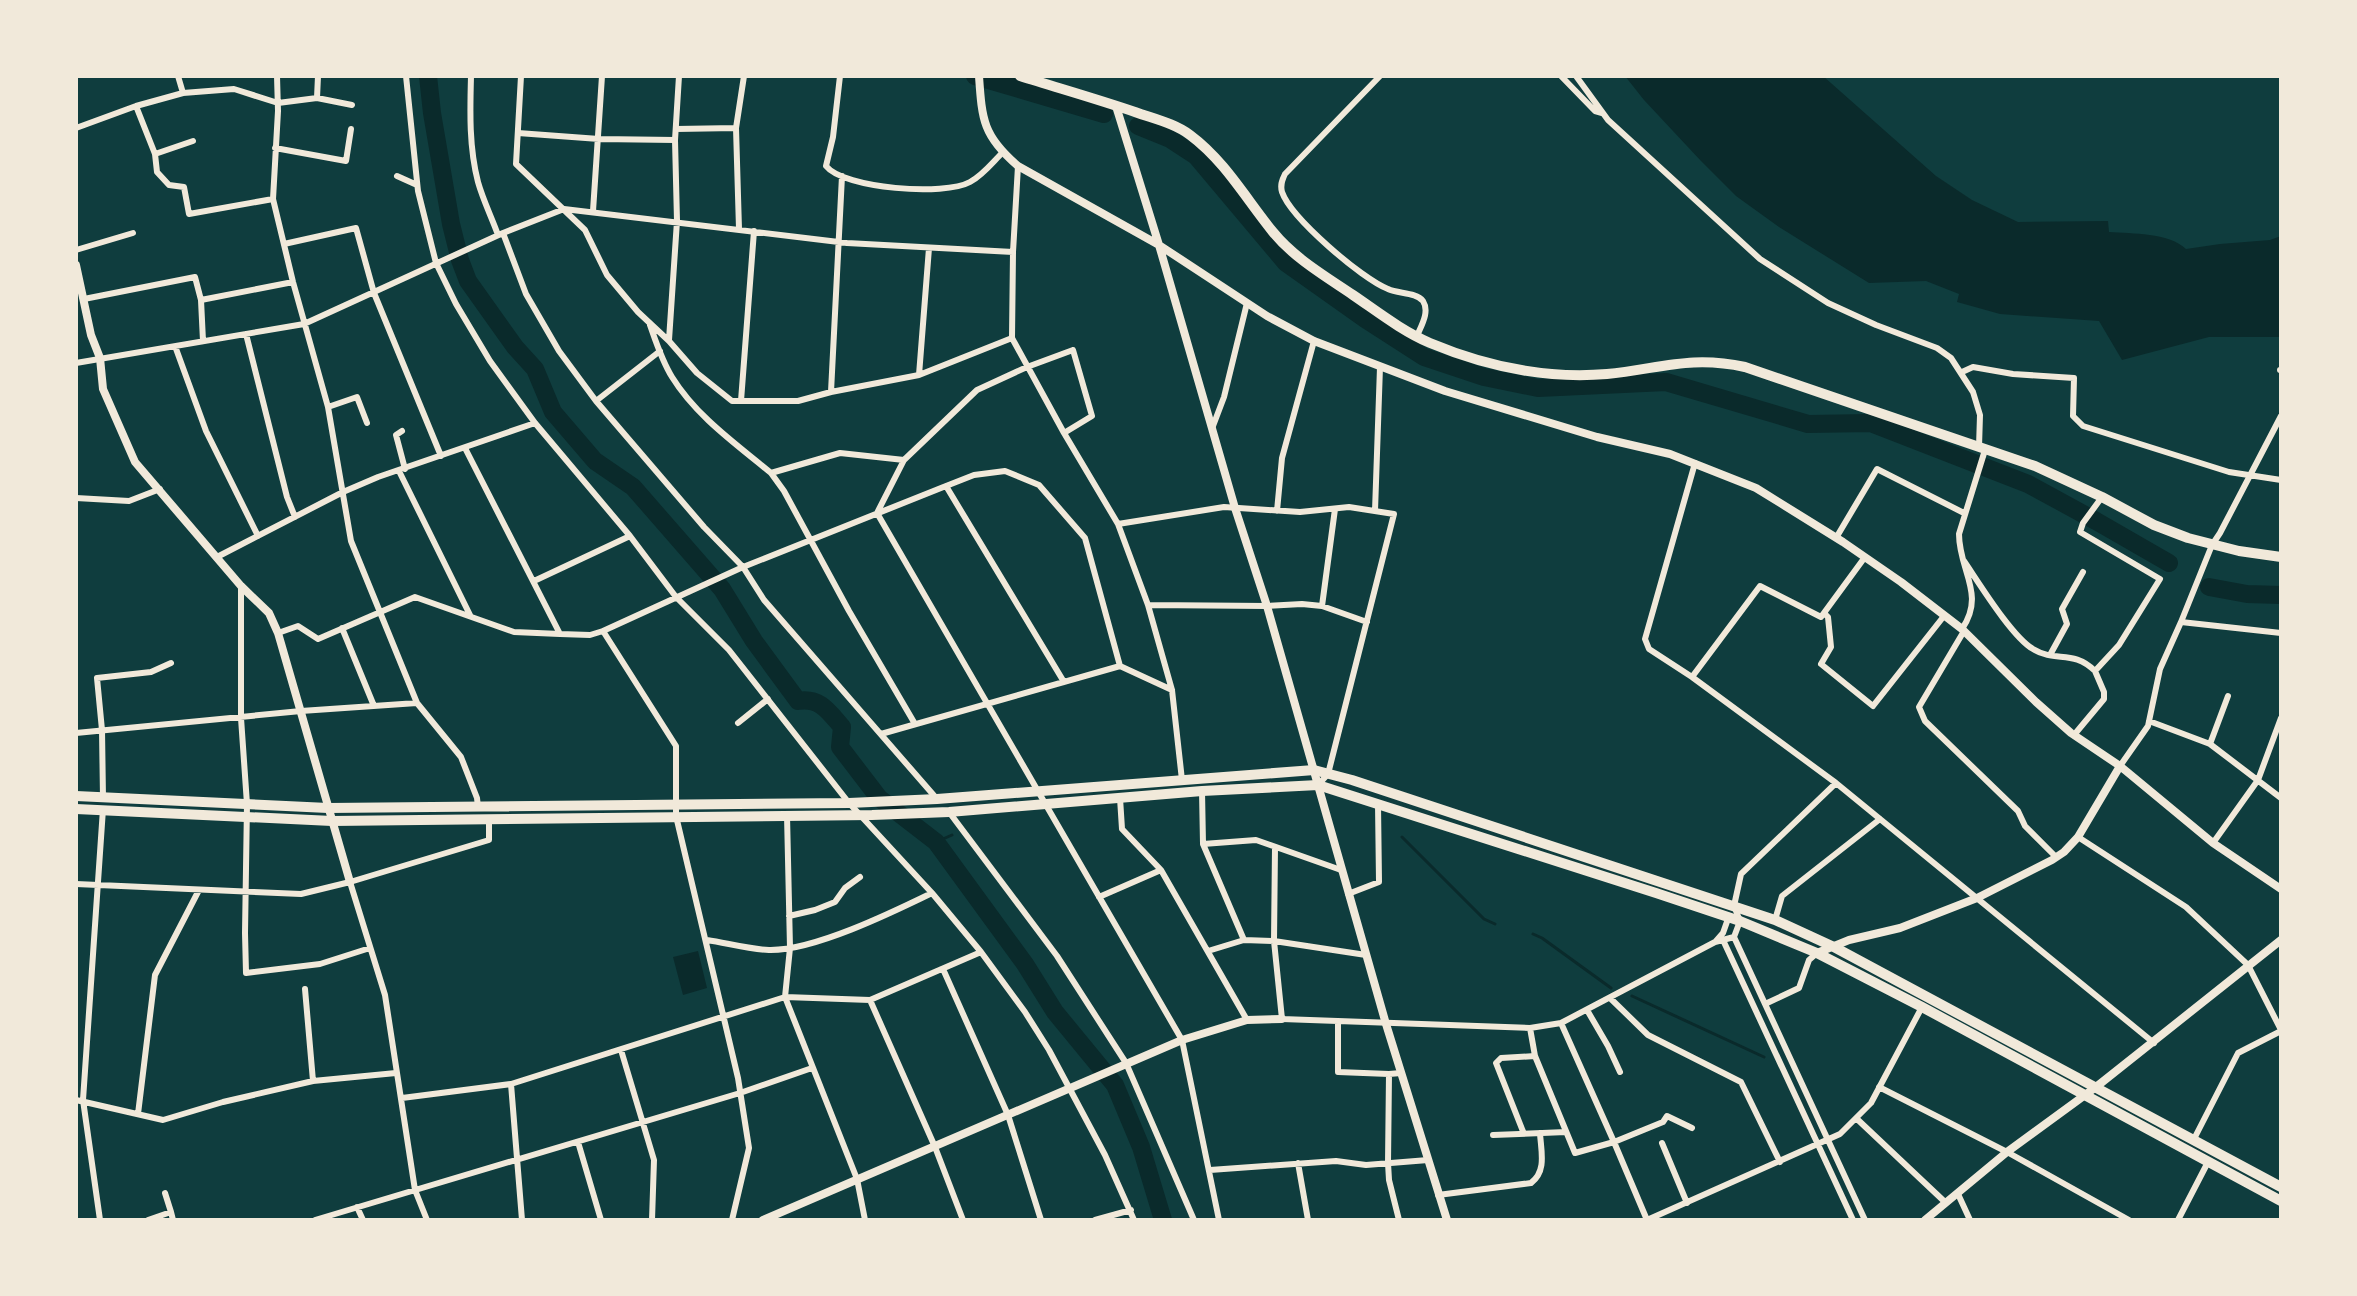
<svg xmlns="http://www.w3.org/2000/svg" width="2357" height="1296" font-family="Poppins,sans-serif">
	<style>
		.water { fill: #0a2a2b }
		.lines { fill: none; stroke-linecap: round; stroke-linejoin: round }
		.stream { stroke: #0a2a2b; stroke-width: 3 }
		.river { stroke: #0a2a2b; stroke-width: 18 }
		.minor { stroke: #f1e9da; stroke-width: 6 }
		.tertiary { stroke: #f1e9da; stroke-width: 8 }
		.primary { stroke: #f1e9da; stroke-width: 10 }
	</style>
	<rect width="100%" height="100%" fill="#0f3d3e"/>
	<!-- water -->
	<path class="water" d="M1625,76H1823L1936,176L1972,200L2018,222L2108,221L2109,232C2133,234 2168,232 2186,249L2220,244L2270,240L2281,236V337H2209L2122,360L2099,321L2000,314L1957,302L1959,294L1926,281L1869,283L1779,227L1736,196L1701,161L1644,100Z
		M698,951L707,988L683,995L673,957Z"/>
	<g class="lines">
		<!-- stream -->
		<path class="stream" d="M1402,837L1484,919L1495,924
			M936,842L952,835
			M1533,934L1542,938L1611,988
			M1632,996L1764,1057"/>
		<!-- river -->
		<path class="river" d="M428,76L432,113L451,224L460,260L468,281L515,347L535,369L553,412L595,461L633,487L722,589L754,641L798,701C820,697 829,712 842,727L840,747L879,798L936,842L1025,964L1055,1012L1115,1085L1141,1147L1163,1220
			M975,76L1104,114
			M1138,126L1170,139L1196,156L1286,263L1365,319L1424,357L1484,377L1538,388L1666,382L1808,424L1871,423L2028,484L2096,521L2169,563
			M2209,587L2247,594L2281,595"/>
		<!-- minor -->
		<path class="minor" d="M277,76L278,111L273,199L293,282L328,407L351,541L417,703L461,757L477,798L478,807
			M406,76L418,191L436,263L456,304L490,361L535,423L630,536L676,597L729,650L849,803L932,893L981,952L1025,1012L1049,1050L1105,1155L1134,1220
			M471,76C470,112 469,147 478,182C483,200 492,218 498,235
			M521,76L516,164L585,230L607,275L638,312L669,341L697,373L732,401H798L831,392L919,375L1012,338
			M840,76L833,137L826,166C844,189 945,196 970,182C983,175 992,163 1002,153
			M1380,76L1285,174C1282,180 1280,185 1282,192C1291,218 1362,279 1388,289C1398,294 1416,292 1423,301C1430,312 1421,326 1417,336
			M1561,76L1595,111L1602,113
			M1576,76L1608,120L1760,259L1828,303L1876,325L1937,348L1951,358L1973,392L1980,415L1979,447
			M183,93L234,89L278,103L317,98L318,76
			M317,98L352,105
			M136,106L155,154L157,172L169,185L184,187L189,214L273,199
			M76,128L136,106L183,93L178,76
			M676,129L736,128
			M518,133L599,139L675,140
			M275,148L346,161L351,129
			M155,154L193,141
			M1018,166L1013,252L1012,338L1064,433L1118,524L1148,605L1172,690L1182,780
			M397,176L417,185
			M593,211L602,76
			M739,229L736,128L744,76
			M503,233L526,294L559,351L596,401L704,527L743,567L764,600L937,799
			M284,244L356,228L374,293L441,456
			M76,250L133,233
			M84,299L195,277L201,300L203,341
			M201,300L293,282
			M650,325C656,342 662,361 672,377C696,416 736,444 771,473L840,453L904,460
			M246,334L287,497L295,517
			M669,340L677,221L675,140L679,76
			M175,346L206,431L258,536
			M76,363L304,324L503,233L564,209L847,243L1013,252
			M2280,370H2281
			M1962,372L1973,367L2013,374L2074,378L2073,416L2083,426L2229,472L2281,480
			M919,375L929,248
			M831,392L842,176
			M596,401L660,351
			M741,401L754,231
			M328,407L357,397L367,423
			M1213,426L1224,397L1247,303
			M402,431L396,435L405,469
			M1064,433L1092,416L1073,350L1027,367L977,390L904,460L877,513L1182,1040L1219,1220
			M465,448L560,634L590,635L603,631L676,746V816L738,1078L749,1148L732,1220
			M1695,463L1645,639L1649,649L1692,677L1836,783L2154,1043
			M399,471L470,615
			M771,473L784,491L849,611L915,724
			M946,486L1064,682
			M76,498L129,501L160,489
			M1277,511L1282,458L1314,341
			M1375,511L1380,367
			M1118,524L1224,507L1300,512L1349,507L1394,514L1328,774L1318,785
			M1836,538L1877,469L1964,513
			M217,557L343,492L378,477L535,423
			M1964,561C1979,583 2012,637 2033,649C2056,663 2073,649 2095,671L2119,645L2160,579L2080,532L2083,523L2102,497
			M534,581L630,536
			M241,586V718L247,804L245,933L246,973L320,964L370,948
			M1148,605L1267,606L1302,604L1322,606L1367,622
			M1322,606L1335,509
			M1824,613L1828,617L1831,647L1821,664L1873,706L1944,616
			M2181,622L2212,545L2220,533L2281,416
			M342,628L374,706
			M1962,629C1986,594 1959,571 1959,534L1985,450
			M603,631L743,567L946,486L974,475L1005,471L1039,485L1085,538L1120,666L1172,690
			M1964,631L1919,707L1925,721L2018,811L2025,826L2056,857
			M278,633L298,626L318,639L415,597L514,632L560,634
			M2050,655L2067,624L2062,609L2083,572
			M1692,677L1760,586L1821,617L1865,557
			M2149,721L2210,744L2281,798
			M738,723L768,699
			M76,733L301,711L417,703
			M881,734L1120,666
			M2074,735L2104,699V692L2095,671
			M2210,744L2228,696
			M2120,766L2148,726L2160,669L2181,622L2281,633
			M1202,791L1203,844L1244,940
			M103,798L102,730L97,678L151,672L171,663
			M1120,798L1122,829L1161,870L1247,1020
			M949,812L1057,956L1126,1063L1194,1220
			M787,815L790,948L785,997L857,1179L865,1220
			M2078,837L2186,907L2248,965L2281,1030
			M2213,843L2258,780L2281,718
			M1203,844L1256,840L1341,870
			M1275,847L1274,941L1282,1019L1530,1028L1561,1023L1715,942L1734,937L1740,921L1734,906
			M350,882L385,995L415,1190L427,1220
			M76,884L301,894L350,882L489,840V819
			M1348,894L1379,882L1378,804
			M1099,897L1161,870
			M1734,906L1741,874L1836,783
			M789,916L815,910L835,902L845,888L860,877
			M1775,920L1782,896L1880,819
			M1734,937L1865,1220
			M707,940C727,943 748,949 769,950C813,951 891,913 932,893
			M1723,940L1853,1220
			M1716,941L1723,933L1729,916
			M1208,951L1244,940L1274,941L1366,955
			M943,969L1008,1115L1041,1220
			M305,989L313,1081
			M1610,998L1648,1035L1741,1082L1780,1162
			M870,1000L935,1147L963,1220
			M1765,1004L1799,988L1809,960L1817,953
			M1587,1010L1608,1046L1620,1072
			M1338,1022V1072L1389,1074
			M1561,1023L1614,1142L1663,1122L1667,1116L1692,1128
			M1530,1028L1535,1056L1575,1153L1614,1142L1647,1220
			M621,1050L654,1160L652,1220
			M511,1084L522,1220
			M1879,1087L2007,1152L2129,1220
			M402,1098L511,1084L785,997L870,1000L981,952
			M76,1100L163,1120L223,1102L313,1081L396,1073
			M138,1114L155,975L199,890
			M1857,1119L1946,1203
			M1524,1134L1496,1063L1501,1058L1535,1056
			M1493,1135L1566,1132
			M2194,1139L2238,1053L2281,1031
			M578,1142L601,1220
			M1662,1143L1687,1203
			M1298,1163L1308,1220
			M1210,1170L1336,1161L1366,1165L1428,1160
			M165,1193L171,1212
			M1958,1194L1970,1220
			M1438,1195L1531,1183C1547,1171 1541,1151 1540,1133
			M357,1207L363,1220
			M100,1220L83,1100L103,809
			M148,1220L171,1212L173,1220
			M315,1220L740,1093L812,1068
			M1095,1220L1131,1210
			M1399,1220L1389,1180L1388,1163L1389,1074L1401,1073
			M1647,1220L1840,1134L1871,1103L1922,1007
			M2178,1220L2208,1162"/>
		<!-- tertiary -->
		<path class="tertiary" d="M979,76C982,120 983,136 1018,166L1159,245L1267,316L1314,341L1445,391L1597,437L1670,454L1756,488L1843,542L1901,582L1962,629L2036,702L2071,733L2120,766L2213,843L2281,889
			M1116,106L1159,245L1235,508L1267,606L1386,1024L1447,1220
			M76,265L91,335L100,358L103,389L135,462L241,586L269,613L278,633L350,882
			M1817,953L1849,940L1900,928L1977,898L2052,860L2064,852L2078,837L2120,766
			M763,1220L1182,1040L1247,1020L1282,1019
			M1925,1220L2007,1152L2096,1087L2281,940"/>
		<!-- primary -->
		<path class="primary" d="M1020,76C1058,88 1097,99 1135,112C1154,119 1174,123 1190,135C1225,161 1246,199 1273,232C1294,258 1325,276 1353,295C1378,312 1402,331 1430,343C1485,366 1547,379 1607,374C1659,369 1690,355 1745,367L2035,466L2102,497L2154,525L2188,538L2239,551L2281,557
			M76,796L328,808L849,803L937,799L1314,770L1352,780L1775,920L1834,947L2281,1187
			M76,809L332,821L872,815L949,812L1202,791L1318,785L1656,893L1740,921L1817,953L1922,1007L2281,1201"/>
	</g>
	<!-- border -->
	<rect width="2357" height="1296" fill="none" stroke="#f1e9da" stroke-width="156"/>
</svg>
